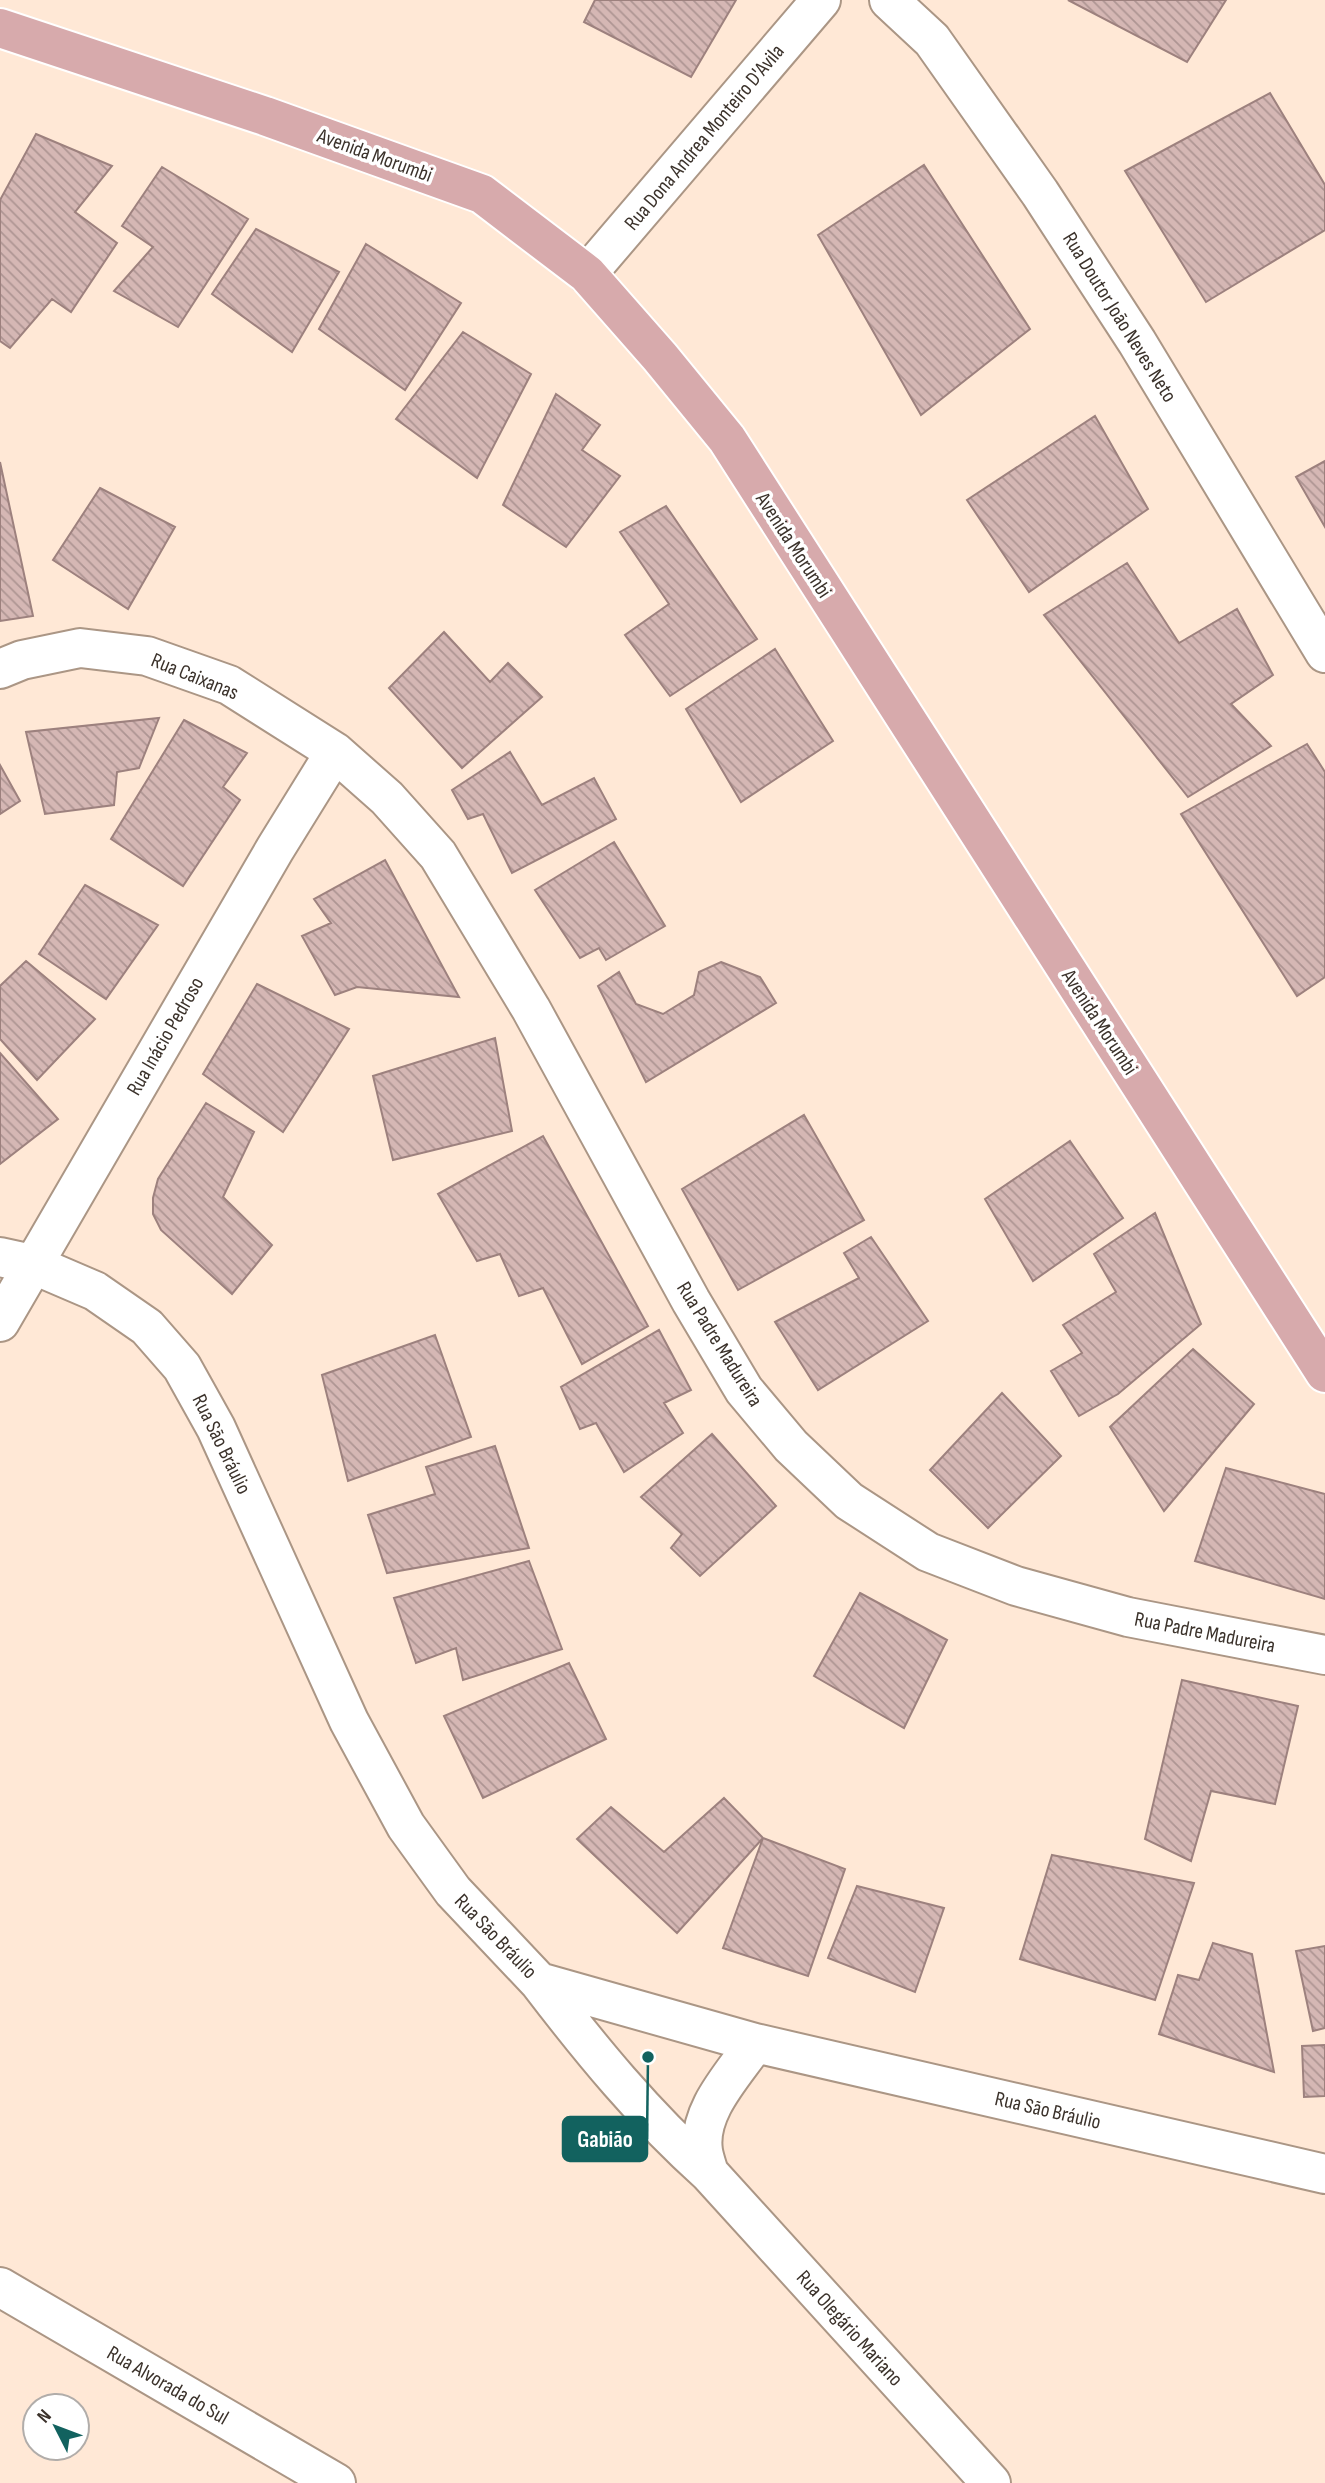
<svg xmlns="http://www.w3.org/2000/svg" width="1325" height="2483" font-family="'Sofia Sans Condensed',sans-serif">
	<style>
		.building { fill: url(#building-back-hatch); stroke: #9d817e; stroke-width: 2 }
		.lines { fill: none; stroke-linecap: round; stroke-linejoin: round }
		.minor-casing { stroke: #ab9685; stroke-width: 42 }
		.major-casing { stroke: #fff; stroke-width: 42 }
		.minor { stroke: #fff; stroke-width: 38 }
		.major { stroke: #d7aaac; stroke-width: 38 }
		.labels { text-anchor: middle; stroke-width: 7; stroke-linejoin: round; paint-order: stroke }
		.street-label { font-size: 21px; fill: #3b322b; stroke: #fff }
		.leader { fill: none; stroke: #12625f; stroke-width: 2.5 }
		.callout-dot { fill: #12625f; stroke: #fff; stroke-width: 2.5 }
		.callout { fill: #12625f; stroke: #12625f; stroke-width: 2.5 }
		.callout-label { font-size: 23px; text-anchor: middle; font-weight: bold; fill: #fff }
	</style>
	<defs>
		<pattern id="building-back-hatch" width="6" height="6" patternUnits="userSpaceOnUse" patternTransform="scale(1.75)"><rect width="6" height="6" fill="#d5b7b4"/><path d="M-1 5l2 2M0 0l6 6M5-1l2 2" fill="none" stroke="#ae9593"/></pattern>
	</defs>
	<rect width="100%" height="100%" fill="#ffe8d6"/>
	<!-- building -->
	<path class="building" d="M595,0H736L691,77L584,22Z
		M1068,0H1226L1187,62Z
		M1270,93L1325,185V230L1206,302L1125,171Z
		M36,134L112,166L75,212L117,243L71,312L52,299L10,348L0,341V200Z
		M924,165L1030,329L921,415L818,235Z
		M162,167L248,219L178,327L114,291L153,247L122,226Z
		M256,229L339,272L292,352L212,294Z
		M366,244L461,303L405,390L319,329Z
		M463,332L531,374L477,478L396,419Z
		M556,394L600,425L582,450L620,476L566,547L503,505Z
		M1095,416L1148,509L1029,592L967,500Z
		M1325,461V527L1296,477Z
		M0,462L33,616L0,621Z
		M100,488L175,527L128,609L53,560Z
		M666,506L757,639L670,696L625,635L669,604L620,532Z
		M1127,563L1179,643L1237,609L1273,675L1231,704L1271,746L1188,797L1044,615Z
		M444,632L490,682L508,663L542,697L462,768L389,688Z
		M775,649L833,741L741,802L686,709Z
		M159,718L139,768L117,772L114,805L45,814L26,732Z
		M184,720L247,753L223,787L240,800L183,886L111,839Z
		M1307,744L1325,772V977L1297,996L1181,814Z
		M510,752L542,805L594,778L616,819L512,873L483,814L468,819L452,790Z
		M0,765L20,801L0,814Z
		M614,842L665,926L606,960L599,948L580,958L535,890Z
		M385,860L459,997L357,987L335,995L302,936L331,923L314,899Z
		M85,885L158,925L106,999L39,954Z
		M26,961L95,1019L37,1080L0,1039V986Z
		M721,962L760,977L776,1003L646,1082L598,986L619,972L636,1004L663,1014L694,995L699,972Z
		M257,984L349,1029L283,1132L203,1074Z
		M495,1038L512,1131L393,1160L373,1076Z
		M0,1053L58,1119L0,1164Z
		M206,1103L254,1132L223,1197L272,1245L232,1294L161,1230L153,1214V1198L158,1179Z
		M804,1115L864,1220L738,1290L682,1189Z
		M543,1136L648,1326L582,1364L543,1288L519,1296L500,1254L477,1261L438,1194Z
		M1070,1141L1123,1218L1033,1281L985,1199Z
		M1155,1213L1201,1324L1118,1394L1079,1416L1051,1371L1082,1353L1063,1325L1116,1292L1094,1254Z
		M871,1237L928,1321L818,1390L775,1322L859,1278L844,1253Z
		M659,1330L691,1390L664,1403L683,1433L624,1472L596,1423L580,1429L561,1387Z
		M435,1335L471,1437L348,1481L322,1375Z
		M1193,1349L1254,1404L1164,1511L1110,1427Z
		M1002,1393L1061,1456L988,1528L930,1470Z
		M712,1434L776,1506L700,1576L671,1548L682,1534L641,1497Z
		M495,1446L529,1548L387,1573L368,1515L435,1494L426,1467Z
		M1226,1468L1325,1494V1599L1195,1561Z
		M529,1561L562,1649L463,1680L456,1648L416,1663L394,1598Z
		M860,1593L947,1640L904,1728L814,1676Z
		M569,1663L606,1739L483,1798L444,1716Z
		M1182,1680L1298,1706L1275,1804L1211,1791L1191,1861L1145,1839Z
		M724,1798L763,1838L677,1933L577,1839L611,1807L664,1852Z
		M763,1838L845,1869L808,1976L723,1948Z
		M1052,1855L1194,1883L1155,2000L1020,1959Z
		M857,1886L944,1908L915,1992L828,1958Z
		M1213,1943L1252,1954L1274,2072L1159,2034L1178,1975L1199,1980Z
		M1325,1946V2028L1313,2031L1296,1951Z
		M1325,2045V2096L1304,2097L1302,2046Z"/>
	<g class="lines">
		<defs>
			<path id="minor" d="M889,0L932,40L1040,193L1137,342L1325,653
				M587,274L821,0
				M0,669L22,660L80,648L147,656L229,685L335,752L387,798L438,855L531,1009L691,1301L744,1390L791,1446L849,1501L928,1552L1016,1586L1128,1617L1325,1655
				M0,1257L32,1264L95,1291L147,1327L182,1367L216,1428L349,1721L406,1826L453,1891L539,1982L755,2043L1325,2174
				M0,1322L275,849L335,752
				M539,1982C591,2050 645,2116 709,2173L991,2483
				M709,2173C707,2166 704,2158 703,2151C697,2111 734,2074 755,2043
				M0,2287L336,2483"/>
			<path id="major" d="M0,28L265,116L482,194L587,274L660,357L727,439L1325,1373"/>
		</defs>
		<!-- minor casing -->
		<use href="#minor" class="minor-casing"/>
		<!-- major casing -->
		<use href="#major" class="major-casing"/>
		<!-- minor -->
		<use href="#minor" class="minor"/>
		<!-- major -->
		<use href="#major" class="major"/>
	</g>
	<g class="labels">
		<!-- street labels -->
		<g class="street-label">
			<text transform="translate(704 137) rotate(-50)" y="7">Rua Dona Andrea Monteiro D'Avila</text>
			<text transform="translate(375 155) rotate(20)" y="7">Avenida Morumbi</text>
			<text transform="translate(1120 317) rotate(58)" y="7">Rua Doutor João Neves Neto</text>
			<text transform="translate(794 545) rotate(57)" y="7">Avenida Morumbi</text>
			<text transform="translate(195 676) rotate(22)" y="7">Rua Caixanas</text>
			<text transform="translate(1100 1022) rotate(57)" y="7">Avenida Morumbi</text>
			<text transform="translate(165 1036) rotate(-60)" y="7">Rua Inácio Pedroso</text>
			<text transform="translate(720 1344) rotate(58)" y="7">Rua Padre Madureira</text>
			<text transform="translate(222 1444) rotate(64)" y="7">Rua São Bráulio</text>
			<text transform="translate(1205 1632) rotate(11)" y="7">Rua Padre Madureira</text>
			<text transform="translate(496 1936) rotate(46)" y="7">Rua São Bráulio</text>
			<text transform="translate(1048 2110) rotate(13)" y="7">Rua São Bráulio</text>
			<text transform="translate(850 2328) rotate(48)" y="7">Rua Olegário Mariano</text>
			<text transform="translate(168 2385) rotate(30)" y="7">Rua Alvorada do Sul</text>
		</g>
	</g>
	<!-- callouts -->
	<path class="leader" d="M648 2057L647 2139"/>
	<circle class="callout-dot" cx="648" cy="2057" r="7"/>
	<rect class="callout" x="563" y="2117" width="84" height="44" rx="7"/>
	<g class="callout-label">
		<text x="605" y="2147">Gabião</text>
	</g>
	<!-- north arrow -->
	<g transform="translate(56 2427) rotate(312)"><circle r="33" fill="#ffffff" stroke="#b1adaa" stroke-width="2"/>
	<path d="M0-5L12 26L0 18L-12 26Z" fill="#12625f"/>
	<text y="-10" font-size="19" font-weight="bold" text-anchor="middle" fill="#3b322b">N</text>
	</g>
</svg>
